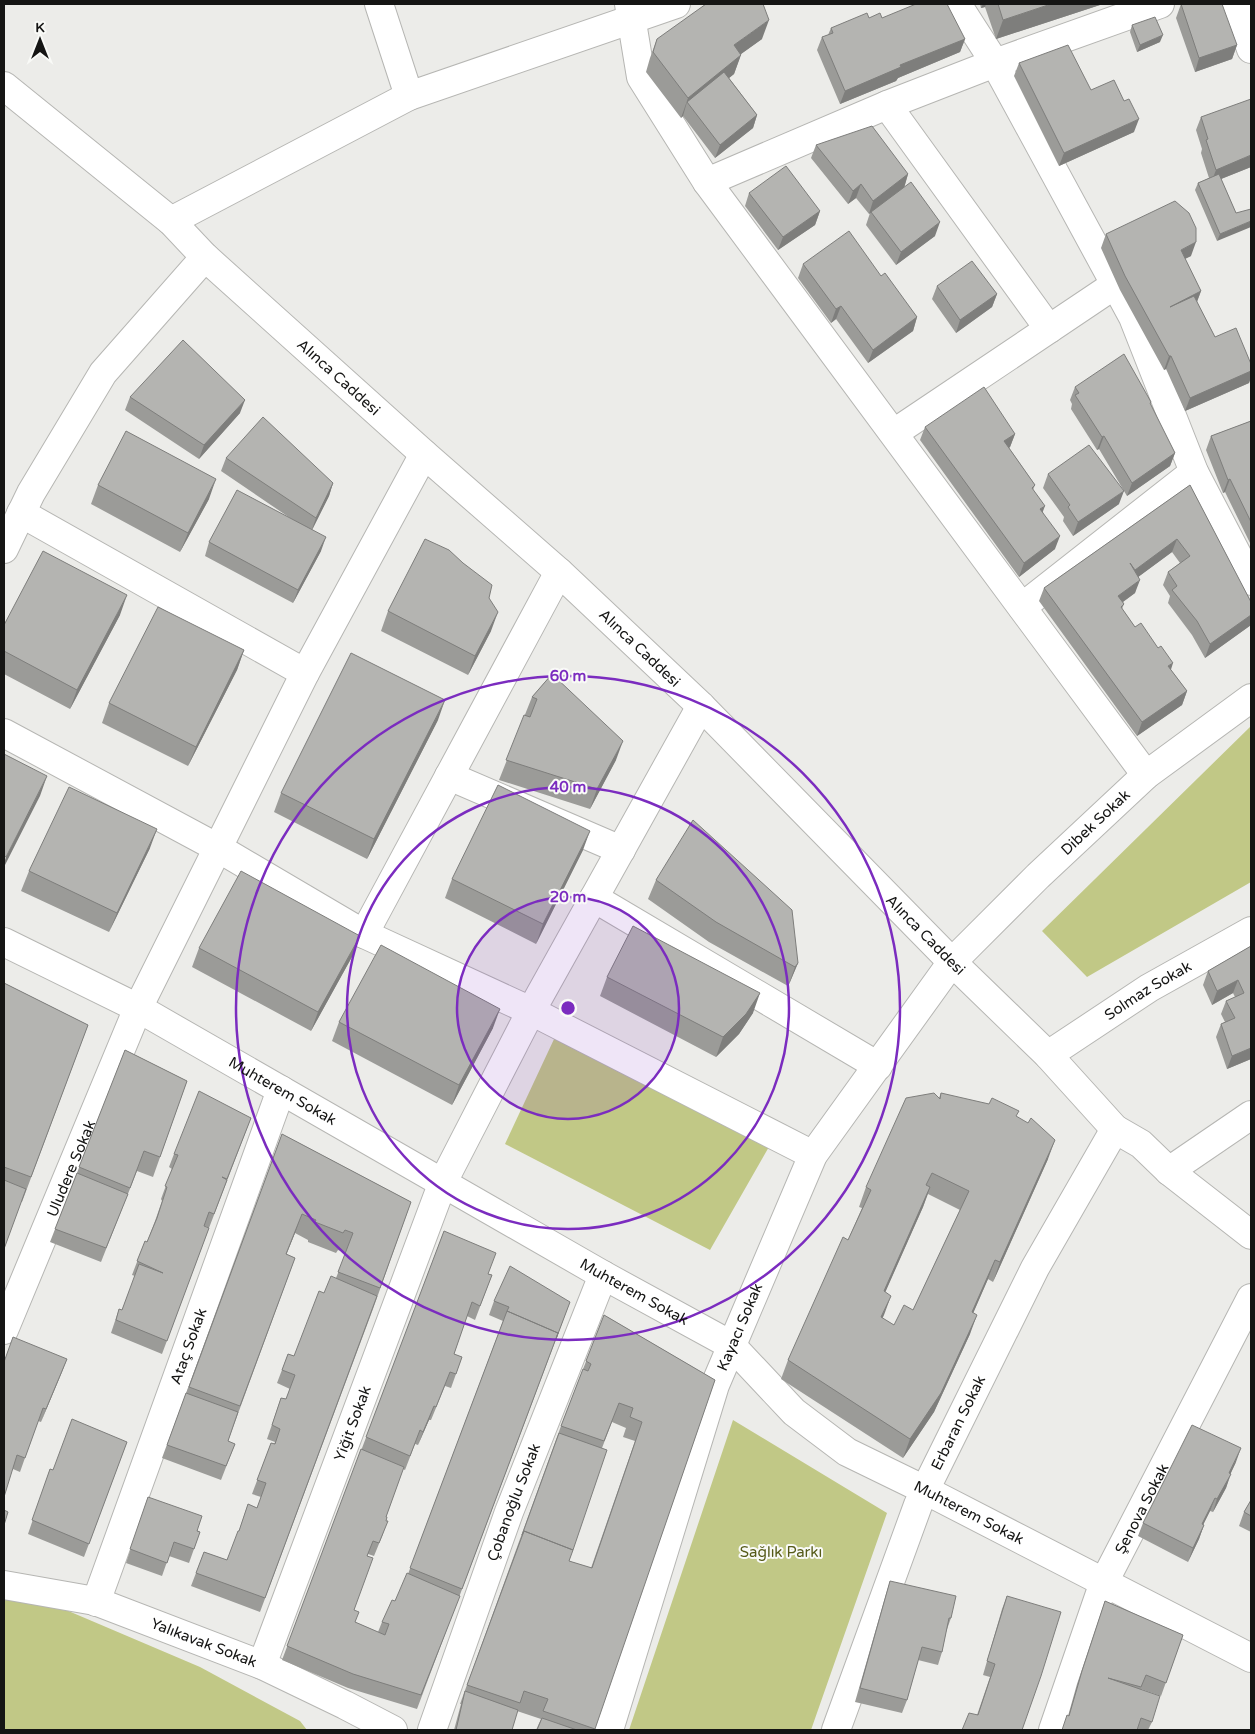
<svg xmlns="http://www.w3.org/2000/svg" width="1255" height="1734" font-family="'Varela Round',sans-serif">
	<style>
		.green { fill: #c1c886 }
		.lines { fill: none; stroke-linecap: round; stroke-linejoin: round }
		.minor-casing { stroke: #b6b6b3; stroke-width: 30 }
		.major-casing { stroke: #b6b6b3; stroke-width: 30 }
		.minor { stroke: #fff; stroke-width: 28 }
		.major { stroke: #fff; stroke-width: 28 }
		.wall { fill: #9b9b98; fill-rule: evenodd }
		.shaded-wall { fill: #7e7e7c }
		.building { fill: #b4b4b1; stroke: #7e7e7c; fill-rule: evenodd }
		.ring { fill: none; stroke: #7b2cbf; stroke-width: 2.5 }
		.labels { text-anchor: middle; stroke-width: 4; stroke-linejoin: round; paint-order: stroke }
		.street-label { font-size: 15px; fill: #151514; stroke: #f9faf7 }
		.park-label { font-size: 15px; fill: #565b19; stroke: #f9faf7 }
		.centre { fill: #7b2cbf; stroke: #f9faf7; stroke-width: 2.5 }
		.ring-label { font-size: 15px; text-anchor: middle; font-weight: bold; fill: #7b2cbf; stroke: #f9faf7; stroke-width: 4; stroke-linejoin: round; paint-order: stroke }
	</style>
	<rect width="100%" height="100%" fill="#ecece9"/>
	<!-- green -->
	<path class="green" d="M1251,726V882L1087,977L1042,931Z
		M555,1037L770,1145L710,1250L505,1144Z
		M733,1420L887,1513L811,1730H629Z
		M4,1598L59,1607L200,1667L300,1721L307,1730H4Z"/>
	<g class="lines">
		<defs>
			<g id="minor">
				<path d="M379,4L409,96L676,4"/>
				<path d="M629,4L641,77L707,182L1146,775"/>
				<path d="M957,4L995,63L1133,317L1194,472L1251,581"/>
				<path d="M1235,4L1251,49"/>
				<path d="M887,105L1049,329"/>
				<path d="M707,182L887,105L995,63L1160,4"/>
				<path d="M171,221L409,96"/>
				<path d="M894,433L1116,284"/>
				<path d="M21,513L305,673L424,454"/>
				<path d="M4,549L31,493L103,373L205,257"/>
				<path d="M1022,607L1194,472"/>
				<path d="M4,733L218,848L364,934L531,1011L813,1155"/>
				<path d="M449,776L621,850"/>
				<path d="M594,898L878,1066"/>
				<path d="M364,934L559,572"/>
				<path id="s1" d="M4,942L138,1008L603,1275L731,1345L794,1412L847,1452L925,1490L1251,1658"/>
				<path id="s2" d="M1048,1055L1149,988L1251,931"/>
				<path d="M1169,1171L1251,1115"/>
				<path id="s3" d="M4,1330L138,1008L305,673"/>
				<path id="s4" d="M4,1585L95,1601L262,1665L345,1705L393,1730"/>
				<path id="s5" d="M96,1602L281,1090"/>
				<path id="s6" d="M262,1665L443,1182L531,1011L701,706"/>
				<path id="s7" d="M432,1730L509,1512L603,1275"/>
				<path id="s8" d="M609,1730L715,1385L813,1155L952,962L1038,876L1146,775L1251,698"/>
				<path id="s9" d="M836,1730L918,1505L925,1490L1035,1268L1115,1129"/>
				<path id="s10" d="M1053,1730L1104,1582L1251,1298"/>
			</g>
			<g id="major">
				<path id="s11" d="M4,86L171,221L205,257L424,454L559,572L701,706L952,962L1048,1055L1115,1129L1141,1144L1169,1171L1251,1235"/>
			</g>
		</defs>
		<!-- minor casing -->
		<use href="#minor" class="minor-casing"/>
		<!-- major casing -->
		<use href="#major" class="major-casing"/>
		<!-- minor -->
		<use href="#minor" class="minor"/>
		<!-- major -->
		<use href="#major" class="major"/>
	</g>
	<!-- wall -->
	<path class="wall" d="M980,4H1103L996,39L985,7L981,8Z
		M1181,4L1237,45L1232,59L1195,72L1176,18Z
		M869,18H882L965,39L960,52L898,78L896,81L840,104L817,50L822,37L828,35L831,28Z
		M1132,25L1160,42L1137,52L1130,32Z
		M657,39H762L741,54L734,74L729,78L757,115L753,128L715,158L683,116L681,118L646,72L650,58Z
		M1019,63L1091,90L1134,132L1059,166L1014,76Z
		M1201,117L1251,167L1221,179L1236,213L1217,241L1195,190L1198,183L1209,178L1201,153L1202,149L1196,130Z
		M816,145L908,174L904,188L935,236L896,265L866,225L870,213L869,214L856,198L848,204L811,158Z
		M749,193L820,211L815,225L778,250L745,206Z
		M1106,234L1191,256L1185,259L1201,291L1197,302L1215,337L1251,364V377L1249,383L1185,411L1166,369L1164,370L1120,290L1101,248Z
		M803,264L881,276L917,317L913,331L868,363L836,319L831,323L798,278Z
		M937,286L997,294L992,307L956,333L932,299Z
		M1075,387L1151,402L1150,404L1175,453L1170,466L1127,496L1099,449L1097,450L1071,409L1072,404L1070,400Z
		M130,397L240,413L199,459L125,410Z
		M1251,421V545L1225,492L1223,493L1206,450L1211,436Z
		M925,427L1015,434L1010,447L1009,448L1035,485L1033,490L1043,512L1055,549L1019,577L920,440Z
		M226,458L333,483L329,496L312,530L321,551L293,603L205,556L209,542L293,520L221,471Z
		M1048,474L1119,504L1073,536L1063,521L1064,517L1043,488Z
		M98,485L209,499L180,552L91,504Z
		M1190,485L1251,602V625L1205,658L1192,635L1168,603L1170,596L1163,585L1168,572L1180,563L1172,552L1138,577L1135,593L1123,602L1124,604L1122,609L1135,627L1171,670L1187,691L1182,705L1137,736L1039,601L1044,588Z
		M463,563L489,598L491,631L468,675L381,631L388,611Z
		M120,615L70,709L4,674V625Z
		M244,650L237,670L188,766L102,723L109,703Z
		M552,674L616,760L590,809L499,780L532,697Z
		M438,720L367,859L274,812L281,793Z
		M150,848L109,932L21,891L29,871Z
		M583,850L536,944L445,898L452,879Z
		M656,880L798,963L790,982L788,986L709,942L648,899Z
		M360,936L353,955L311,1031L192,967L199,948Z
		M1251,946V1059L1227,1069L1216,1037L1221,1024L1225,1022L1221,1014L1226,1001L1235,997L1233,993L1212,1005L1203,985L1208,971Z
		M607,977L753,1013L739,1034L716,1057L600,996Z
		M4,983L88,1025L22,1202H21L4,1249Z
		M339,1022L493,1028L452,1105L332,1041Z
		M125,1050L187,1081L153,1177L137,1171L101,1262L50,1242Z
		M941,1093L1017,1117L1048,1159L993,1282L988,1279L973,1313L970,1334L934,1412L903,1458L781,1379L788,1360L848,1240L862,1208L859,1207L866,1187L939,1098ZM928,1194L960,1210L913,1310L894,1325L882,1318L885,1292L923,1207Z
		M251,1118L209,1228L205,1226L204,1227L209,1228L162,1354L111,1333L119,1309L122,1310L135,1276L132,1275L145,1241L147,1242L155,1221L162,1201L161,1199L172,1169L169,1167L174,1154Z
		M282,1134L411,1202L373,1309L260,1612L191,1586L204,1552L227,1560L239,1531L248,1504L257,1508L261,1497L252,1494L271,1443L274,1444L275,1442L267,1439L281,1398L286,1399L290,1389L277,1383L288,1354L294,1356L324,1293L336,1278L346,1253L338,1250L336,1253L308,1242V1240L295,1233L286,1254L295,1258L228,1441L235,1444L221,1480L162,1458Z
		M444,1231L488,1274L492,1275L475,1320L467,1316L454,1354L462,1357L451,1388L445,1386L431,1420H429L418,1445L415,1444L405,1470L403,1469L386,1517V1521L383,1534L374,1556L368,1554L354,1610L355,1622L378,1632L382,1622L395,1601L408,1574L503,1321L489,1315L494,1301L570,1302L417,1709L348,1688L282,1660Z
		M604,1315L715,1380L594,1730H536L541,1719L517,1711L512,1730H454L461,1704H460L561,1426ZM612,1422L626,1428L623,1437L635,1441L591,1568L569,1561L602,1448Z
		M67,1359L41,1422L38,1421L20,1472L13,1469L4,1362Z
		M127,1442L84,1557L28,1534L50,1469L53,1470Z
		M1236,1462L1230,1474L1226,1488L1213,1512L1210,1511L1203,1525H1204L1199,1539L1188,1562L1138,1536L1143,1523Z
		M148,1497L200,1532L189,1563L169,1556L162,1576L126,1563Z
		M1251,1500V1532L1239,1526L1244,1512Z
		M890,1581L951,1618L946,1632L942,1652L938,1665L918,1660L907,1700L902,1713L855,1702L886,1594Z
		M1007,1596L1022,1730L977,1715L990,1677L983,1675L1002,1609Z
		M1105,1601L1183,1635L1161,1696L1141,1689L1152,1722L1148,1730H1062L1068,1716L1077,1684Z"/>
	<!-- shaded-wall -->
	<path class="shaded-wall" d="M983,4H986L985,7L981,8Z
		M1051,4H1103L996,39L1003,20Z
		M769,20L762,39L727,64L734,45Z
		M1163,35L1160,42L1137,52L1140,45Z
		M965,39L960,52L898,78L896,81L840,104L845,91L900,65Z
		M1237,45L1232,59L1195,72L1199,58Z
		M741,55L734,74L692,108L687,102L683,116L681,118L688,98Z
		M757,115L753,128L715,158L720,145Z
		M1139,119L1134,132L1059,166L1064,153Z
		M1251,155V167L1211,183L1216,170Z
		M908,174L904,188L869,214L873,201Z
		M861,184L856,198L848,204L853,191Z
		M820,211L815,225L778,250L783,237Z
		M1251,221V227L1217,241L1220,234Z
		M940,222L935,236L896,265L901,252Z
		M1196,242L1191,256L1176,263L1181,250Z
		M1201,291L1196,304L1170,307Z
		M997,294L992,307L956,333L960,320Z
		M841,306L836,319L831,323L836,309Z
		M917,317L913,331L868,363L873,350Z
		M1169,356H1171L1166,369L1164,370Z
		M1251,371V377L1249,383L1185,411L1190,398Z
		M245,400L240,413L199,459L204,445Z
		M1015,434L1010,447L999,455L1004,441Z
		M1104,436L1099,449L1097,450L1102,437Z
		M1175,453L1170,466L1127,496L1132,483Z
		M216,479L209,499L180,552L188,533Z
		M1230,479L1225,492L1223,493L1228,480Z
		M333,483L329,496L311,532L316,518Z
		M1124,491L1119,504L1073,536L1078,522Z
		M1045,506L1040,519V509Z
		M1060,536L1055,549L1019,577L1024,563Z
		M326,537L321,551L293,603L298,590Z
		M1177,539L1172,552L1130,583L1135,570Z
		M1140,580L1135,593L1113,609L1118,596Z
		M127,595L120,615L70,709L77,690Z
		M498,612L491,631L468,675L475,656Z
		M1251,615V625L1205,658L1210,644Z
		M244,650L237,670L188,766L196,747Z
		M1173,663L1169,676L1168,666Z
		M1187,691L1182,705L1137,736L1142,722Z
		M445,700L438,720L367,859L374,839Z
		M623,741L616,760L590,809L597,789Z
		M47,776L40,796L4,867V863L6,857Z
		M157,829L150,848L109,932L117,913Z
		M590,831L583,850L536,944L543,924Z
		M360,936L353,955L311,1031L318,1012Z
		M798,963L790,982L788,986L795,967Z
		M1238,980L1233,993L1212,1005L1217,991Z
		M760,993L753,1013L739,1034L716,1057L723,1037Z
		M500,1009L493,1028L452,1105L459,1085Z
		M1251,1048V1059L1227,1069L1232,1056Z
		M1055,1140L1048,1159L993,1282L1000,1262Z
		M930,1187L923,1207L877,1311L884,1291Z
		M302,1214L295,1233L279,1273L286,1254Z
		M995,1260L988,1279L965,1332L972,1312Z
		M891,1296L884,1315L874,1337L881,1317Z
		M977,1315L970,1334L934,1412L903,1458L910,1439Z
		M67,1359L62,1372L41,1422L46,1409Z
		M434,1406L429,1420L418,1445L423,1432Z
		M1241,1448L1236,1462L1225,1486L1231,1474L1226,1488L1213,1512L1217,1499Z
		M1215,1498L1210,1511L1197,1537L1202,1524Z
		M1204,1525L1199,1539L1188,1562L1193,1548Z"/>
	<!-- building -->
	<path class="building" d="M706,4H763L769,20L734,45L741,55L688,98L653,52L657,39Z
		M916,4H947L965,39L900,65L901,67L845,91L822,37L833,33L831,28L867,13L869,18L880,13L882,18Z
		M998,4H1051L1003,20Z
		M1181,4H1222L1237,45L1199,58Z
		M1155,17L1163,35L1140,45L1132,25Z
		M1068,45L1091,90L1114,80L1124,101L1129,99L1139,119L1064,153L1019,63Z
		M724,72L757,115L720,145L687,102Z
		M1251,99V155L1216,170L1206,140L1208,139L1201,117Z
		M872,126L908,174L873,201L861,184L853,191L816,145Z
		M786,166L820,211L783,237L749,193Z
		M1219,174L1236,213L1251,209V221L1220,234L1198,183Z
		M911,182L940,222L901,252L871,212Z
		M1175,201L1189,213L1196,228V242L1181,250L1201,291L1170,307L1194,296L1215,337L1236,328L1251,364V371L1190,398L1171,356H1169L1125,276L1106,234Z
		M849,231L881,276L885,273L917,317L873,350L841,306L836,309L803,264Z
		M972,261L997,294L960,320L937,286Z
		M183,340L245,400L204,445L130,397Z
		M1124,354L1151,402L1150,403L1175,453L1132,483L1104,436L1102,437L1075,395L1079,393L1075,387Z
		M984,387L1015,434L1004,441L1035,485L1032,488L1045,506L1040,509L1060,536L1024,563L925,427Z
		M263,417L333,483L316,518L226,458Z
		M1251,421V522L1230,479L1228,480L1211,436Z
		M126,431L216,479L188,533L98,485Z
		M1089,445L1124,491L1078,522L1068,507L1070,505L1048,474Z
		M1190,485L1251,602V615L1210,644L1197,621L1172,590L1177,586L1168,572L1190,556L1177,539L1135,570L1130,563L1140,580L1118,596L1124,604L1121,607L1135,627L1141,623L1158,648L1161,646L1173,663L1168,666L1187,691L1142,722L1044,588Z
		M237,490L326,537L298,590L209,542Z
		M425,539L449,550L463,563L492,585L489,598L498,612L475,656L388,611Z
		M43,551L127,595L77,690L4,651V625Z
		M158,607L244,650L196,747L109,703Z
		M351,653L445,700L374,839L281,793Z
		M552,674L623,741L597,789L506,760L524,715L530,717L537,699L532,697Z
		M4,754L47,776L6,857L4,856Z
		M498,785L590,831L543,924L452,879Z
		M69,787L157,829L117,913L29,871Z
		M693,820L792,910L798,963L795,967L716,922L656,880Z
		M241,871L360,936L318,1012L199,948Z
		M633,926L760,993L746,1014L723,1037L607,977Z
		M381,945L500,1009L459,1085L339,1022Z
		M1251,946V1048L1232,1056L1221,1024L1235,1018L1226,1001L1244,993L1238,980L1217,991L1208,971Z
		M4,983L88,1025L31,1177L4,1167Z
		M125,1050L187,1081L160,1157L144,1151L130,1188L79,1167Z
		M199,1091L251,1118L227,1179L222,1177L227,1180L214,1214L209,1212L204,1226L209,1228L167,1341L116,1320L119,1309L122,1310L139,1264L163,1273L137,1261L145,1241L147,1242L157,1218L167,1187L165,1186L178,1155L174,1154Z
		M934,1093L940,1099L941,1093L989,1104L992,1098L1019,1111L1016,1116L1028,1123L1031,1118L1055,1140L1000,1262L995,1260L972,1312L977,1315L941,1393L910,1439L788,1360L843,1237L848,1240L871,1190L866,1187L906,1098ZM932,1173L969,1191L913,1310L904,1305L894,1325L881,1317L891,1296L884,1291L930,1187L926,1185Z
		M282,1134L411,1202L380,1288L338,1272L353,1233L345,1230L343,1233L315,1222L316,1220L302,1214L286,1254L295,1258L240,1406L189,1387Z
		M77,1173L128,1194L106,1248L55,1229Z
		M4,1180L26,1189L4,1249Z
		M444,1231L496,1253L488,1274L492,1275L480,1306L472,1302L454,1354L462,1357L456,1374L450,1372L436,1407L434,1406L423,1432L420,1430L410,1456L366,1437Z
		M510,1266L570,1302L556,1339L558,1333L507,1311L509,1307L494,1301Z
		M331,1276L377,1296L265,1598L196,1573L204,1552L227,1560L238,1531H239L248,1504L257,1508L266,1483L257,1480L271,1443L275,1444L280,1429L272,1425L281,1398L286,1399L295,1375L282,1370L288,1354L294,1356L319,1291L324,1293Z
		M507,1311L558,1333L462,1589L410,1568Z
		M604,1315L715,1380L595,1729L543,1711L548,1699L524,1691L520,1703L467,1685L524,1531L573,1550L569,1561L592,1568L642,1422L630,1417L633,1408L619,1403L604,1441L561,1426L583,1369L588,1371L591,1364L586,1361Z
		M13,1337L67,1359L46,1409L43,1408L25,1458L17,1455L4,1497V1362Z
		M186,1393L238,1412L228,1441L235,1444L226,1466L167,1445Z
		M72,1419L127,1442L89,1544L32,1520L50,1469L53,1470Z
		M1192,1425L1241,1448L1229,1473L1231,1474L1217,1499L1215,1498L1202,1524L1204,1525L1193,1548L1143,1523Z
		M559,1433L607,1450L573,1550L524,1531L522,1535Z
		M361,1449L404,1467L386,1517H387L386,1521H388L379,1543L373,1541L367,1556L373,1558L354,1610L359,1612L355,1622L385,1635L389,1624L382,1622L392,1600L395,1601L407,1573L460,1596L421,1695L353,1674L287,1646Z
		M148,1497L202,1516L197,1531L200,1532L194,1549L174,1542L167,1563L130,1549Z
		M1251,1500V1516L1244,1512Z
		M4,1510L8,1512L4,1525Z
		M890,1581L956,1596L951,1618H949L942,1652L922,1647L907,1700L860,1688Z
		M1007,1596L1061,1612L1041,1676L1022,1730H962L969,1713L978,1715L995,1664L987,1661Z
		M1105,1601L1183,1635L1166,1683L1146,1675L1141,1687L1108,1678L1160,1696L1152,1722L1141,1718L1137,1730H1062L1067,1715L1069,1716L1082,1671Z
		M465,1691L518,1710L512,1730H456Z
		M542,1718L577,1730H537Z"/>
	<!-- distance rings -->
	<circle cx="568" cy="1008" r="111" fill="#7b2cbf" fill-opacity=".12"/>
	<g class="ring">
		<circle cx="568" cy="1008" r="111"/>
		<circle cx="568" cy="1008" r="221"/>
		<circle cx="568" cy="1008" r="332"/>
	</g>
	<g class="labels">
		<!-- street labels -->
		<g class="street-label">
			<text dy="5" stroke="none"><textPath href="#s11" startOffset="444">Alınca Caddesi</textPath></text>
			<text dy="5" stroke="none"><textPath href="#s11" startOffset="849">Alınca Caddesi</textPath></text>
			<text dy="5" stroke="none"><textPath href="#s8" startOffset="1049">Dibek Sokak</textPath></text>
			<text dy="5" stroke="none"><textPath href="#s11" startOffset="1254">Alınca Caddesi</textPath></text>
			<text dy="5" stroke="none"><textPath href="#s2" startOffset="119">Solmaz Sokak</textPath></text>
			<text dy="5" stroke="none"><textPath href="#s1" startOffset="316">Muhterem Sokak</textPath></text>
			<text dy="5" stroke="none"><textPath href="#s3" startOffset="175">Uludere Sokak</textPath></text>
			<text dy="5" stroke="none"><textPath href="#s1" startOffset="721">Muhterem Sokak</textPath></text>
			<text dy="5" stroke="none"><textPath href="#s8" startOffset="424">Kayacı Sokak</textPath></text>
			<text dy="5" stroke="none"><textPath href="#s5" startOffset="272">Ataç Sokak</textPath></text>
			<text dy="5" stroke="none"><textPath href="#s9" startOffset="331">Erbaran Sokak</textPath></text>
			<text dy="5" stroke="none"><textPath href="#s6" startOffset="258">Yiğit Sokak</textPath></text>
			<text dy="5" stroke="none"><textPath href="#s7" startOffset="242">Çobanoğlu Sokak</textPath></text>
			<text dy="5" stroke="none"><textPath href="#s10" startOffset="239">Şenova Sokak</textPath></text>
			<text dy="5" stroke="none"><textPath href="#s1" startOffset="1126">Muhterem Sokak</textPath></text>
			<text dy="5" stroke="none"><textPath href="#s4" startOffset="209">Yalıkavak Sokak</textPath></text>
		</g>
		<!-- park labels -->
		<g class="park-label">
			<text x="781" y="1557">Sağlık Parkı</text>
		</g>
	</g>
	<circle cx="568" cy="1008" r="8" class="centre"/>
	<g class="ring-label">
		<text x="568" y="681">60 m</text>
		<text x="568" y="792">40 m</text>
		<text x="568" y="902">20 m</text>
	</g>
	<!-- border -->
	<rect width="1255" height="1734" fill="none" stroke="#151514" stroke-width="10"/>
	<!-- north arrow -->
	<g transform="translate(40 40)" stroke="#f9faf7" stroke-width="4" paint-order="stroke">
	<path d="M0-4L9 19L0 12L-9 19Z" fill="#151514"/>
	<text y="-8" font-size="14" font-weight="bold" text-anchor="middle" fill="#151514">K</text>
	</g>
</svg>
